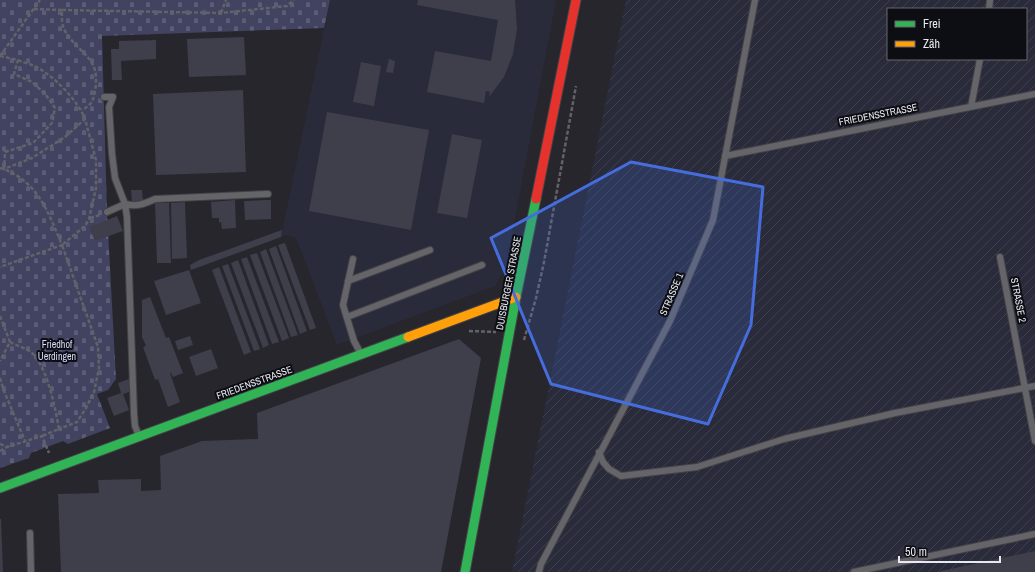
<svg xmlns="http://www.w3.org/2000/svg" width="1035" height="572" font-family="'Archivo Narrow',sans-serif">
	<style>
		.built { fill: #292b3a }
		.industrial { fill: url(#industrial-furrows); fill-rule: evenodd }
		.cemetery { fill: url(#cemetery-stones) }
		.building { fill: #3f3f4c }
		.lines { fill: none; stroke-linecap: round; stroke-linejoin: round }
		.lane-casing { stroke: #434348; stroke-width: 8 }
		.fast-casing { stroke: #434348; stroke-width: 11 }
		.slow-casing { stroke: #434348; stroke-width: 11 }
		.jam-casing { stroke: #434348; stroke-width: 11 }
		.path { stroke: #626268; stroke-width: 2.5; stroke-dasharray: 4 2; stroke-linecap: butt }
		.lane { stroke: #656569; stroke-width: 6 }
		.fast { stroke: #30b455; stroke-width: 9 }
		.slow { stroke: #ff9f0a; stroke-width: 9 }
		.jam { stroke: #e5322d; stroke-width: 9 }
		.marked { fill: #466ddd; fill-opacity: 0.2; stroke: #466ddd; stroke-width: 3; stroke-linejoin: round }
		.labels { text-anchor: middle; stroke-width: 4; stroke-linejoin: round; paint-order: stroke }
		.street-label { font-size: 10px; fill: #e8e9f0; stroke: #0d0e13 }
		.park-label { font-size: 10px; fill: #d9ddff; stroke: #0d0e13 }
	</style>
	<defs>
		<pattern id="industrial-furrows" width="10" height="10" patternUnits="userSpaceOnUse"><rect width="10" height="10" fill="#292b3a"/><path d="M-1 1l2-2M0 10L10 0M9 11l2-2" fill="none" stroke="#3e404d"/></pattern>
		<pattern id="cemetery-stones" width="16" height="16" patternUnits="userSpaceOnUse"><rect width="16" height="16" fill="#414361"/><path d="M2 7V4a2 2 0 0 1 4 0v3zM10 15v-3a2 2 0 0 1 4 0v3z" fill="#5c5e78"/></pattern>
	</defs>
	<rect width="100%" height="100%" fill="#26262c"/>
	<!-- built -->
	<path class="built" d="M330,0H556L506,267L495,286L337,345L296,238L286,235L281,237Z"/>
	<!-- industrial -->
	<path class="industrial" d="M626,0H1035V572H512ZM888,9H1026V59H888Z"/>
	<!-- cemetery -->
	<path class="cemetery" d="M0,0H330L324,28L102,36L107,212L116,379L108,390L97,394L110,428L68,444L63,441L31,453L29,458L0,468Z"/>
	<!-- building -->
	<path class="building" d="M418,0H515L517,29L513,54L504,77L489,97L490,92L486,91L484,103L427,92L435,51L491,61L498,20L417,5Z
		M244,37L246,75L189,77L187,39Z
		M156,40V59L121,61L122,80H112L111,49H119V41Z
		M389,59L395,61L393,73L386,72Z
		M361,62L381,66L374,106L353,102Z
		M243,90L246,172L156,175L153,94Z
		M327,112L429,130L411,230L309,211Z
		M452,134L482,140L467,218L437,213Z
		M131,190H142L143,200L132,202Z
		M235,200L236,228L222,229L221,222L219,223V218H212L211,202Z
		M265,200H271V219L245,220L244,201Z
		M185,202L187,258L172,259L171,203Z
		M155,203H169L171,263H157Z
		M117,216L123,231L95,241L89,227L93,225V222L95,225Z
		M282,230L281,237L191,270L190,265L199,260Z
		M285,243L316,328L310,330L278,245Z
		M276,246L307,331L300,334L269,249Z
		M266,249L298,335L291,337L260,252Z
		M257,253L289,338L282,341L250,255Z
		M247,257L279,342L272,344L241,259Z
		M238,260L269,345L263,348L231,263Z
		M228,264L260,349L254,351L222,266Z
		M219,267L251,352L244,355L212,270Z
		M189,270L201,303L166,315L154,281Z
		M150,297L166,338L169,337L183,373L173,377L171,373H170L180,402L168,407L158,379L155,380L143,347L146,346L142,337V300Z
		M190,336L193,345L178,350L175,341Z
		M459,339L481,358L441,572H61L58,494L99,493L98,480L141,479V491L161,490L160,456L202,441L258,439L257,413Z
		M211,349L218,368L196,376L189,357Z
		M129,379V392L123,394L129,410L114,416L107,398L121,393L118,383Z
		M0,519H1L3,572H0Z
		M1035,551V572H941V571Z"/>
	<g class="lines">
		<defs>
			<path id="lane" d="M989,9L990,0
				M104,97H113L109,107L112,154L115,178L125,204L127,217L134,414L135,426L139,436
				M971,107L980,59
				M725,156L1035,94
				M107,212L125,204C137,207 144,204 155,199L268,194
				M1000,257L1035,441
				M353,259L343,305L354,341L361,354
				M348,281L430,250
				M347,317L482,265
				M599,452L603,462L609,469L621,476L697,467L784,439L895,413L1035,386
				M30,533L31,572
				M539,572L541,564L670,321L713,220L755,0
				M854,572L1035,534"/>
			<path id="fast" d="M0,488L408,337
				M465,572L516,297L536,199"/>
			<path id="slow" d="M408,337L516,297"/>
			<path id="jam" d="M536,199L576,0"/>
		</defs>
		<!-- lane casing -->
		<use href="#lane" class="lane-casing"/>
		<!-- fast casing -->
		<use href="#fast" class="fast-casing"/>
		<!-- slow casing -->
		<use href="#slow" class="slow-casing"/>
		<!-- jam casing -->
		<use href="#jam" class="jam-casing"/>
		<!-- path -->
		<path class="path" d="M34,9L62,10C62,17 61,24 65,31C80,56 101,56 95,91C93,102 91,105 82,110
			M62,10L221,13L287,6L294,0
			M221,13L226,0
			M0,56L18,60L14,74L32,82L46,95L55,108L52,123L33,143L5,152L4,169L32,158L65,137L85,119L96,160V188L89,219L85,226L62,245L98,347L99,368L94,392L86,408L77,422L59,429
			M0,56L40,0
			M18,60C24,63 32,64 38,68C56,78 78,101 85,119
			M0,168C5,169 9,172 14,174C41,189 50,217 62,245L0,267
			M90,218L100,215
			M0,316L10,342L0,361
			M469,331L496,332
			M524,340L536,298L544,262L576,86
			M10,342C15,345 28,349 32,353C48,369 55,407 59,429L42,436
			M0,378L4,391L25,441
			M0,444L7,447L42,436L49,453
			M0,451L7,447"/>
		<!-- lane -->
		<use href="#lane" class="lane"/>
		<!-- fast -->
		<use href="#fast" class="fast"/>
		<!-- slow -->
		<use href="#slow" class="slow"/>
		<!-- jam -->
		<use href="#jam" class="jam"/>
	</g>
	<!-- marked area -->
	<path class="marked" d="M631,162L763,187L751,325L708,424L551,384L491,238Z"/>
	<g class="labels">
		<!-- street labels -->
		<g class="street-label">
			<text transform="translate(878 114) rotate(-11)" y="4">FRIEDENSSTRASSE</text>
			<text transform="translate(508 283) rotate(-79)" y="4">DUISBURGER STRASSE</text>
			<text transform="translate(671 294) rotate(-67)" y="4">STRASSE 1</text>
			<text transform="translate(1019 300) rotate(79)" y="4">STRASSE 2</text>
			<text transform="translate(254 382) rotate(-20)" y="4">FRIEDENSSTRASSE</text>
		</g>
		<!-- park labels -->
		<g class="park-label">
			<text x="57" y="348">Friedhof<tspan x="57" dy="12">Uerdingen</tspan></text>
		</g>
	</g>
	<!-- legend -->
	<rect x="887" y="8" width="140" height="52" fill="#0d0e13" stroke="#65666b"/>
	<rect x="895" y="21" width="20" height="6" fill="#30b455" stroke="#65666b"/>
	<text x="923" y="28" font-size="12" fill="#e8e9f0">Frei</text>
	<rect x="895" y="41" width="20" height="6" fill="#ff9f0a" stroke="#65666b"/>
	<text x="923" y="48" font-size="12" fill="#e8e9f0">Zäh</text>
	<!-- scale -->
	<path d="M899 556v6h101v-6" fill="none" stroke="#e8e9f0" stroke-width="2"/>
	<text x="905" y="556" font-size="12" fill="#e8e9f0" stroke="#0d0e13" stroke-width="3" paint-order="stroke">50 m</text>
</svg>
